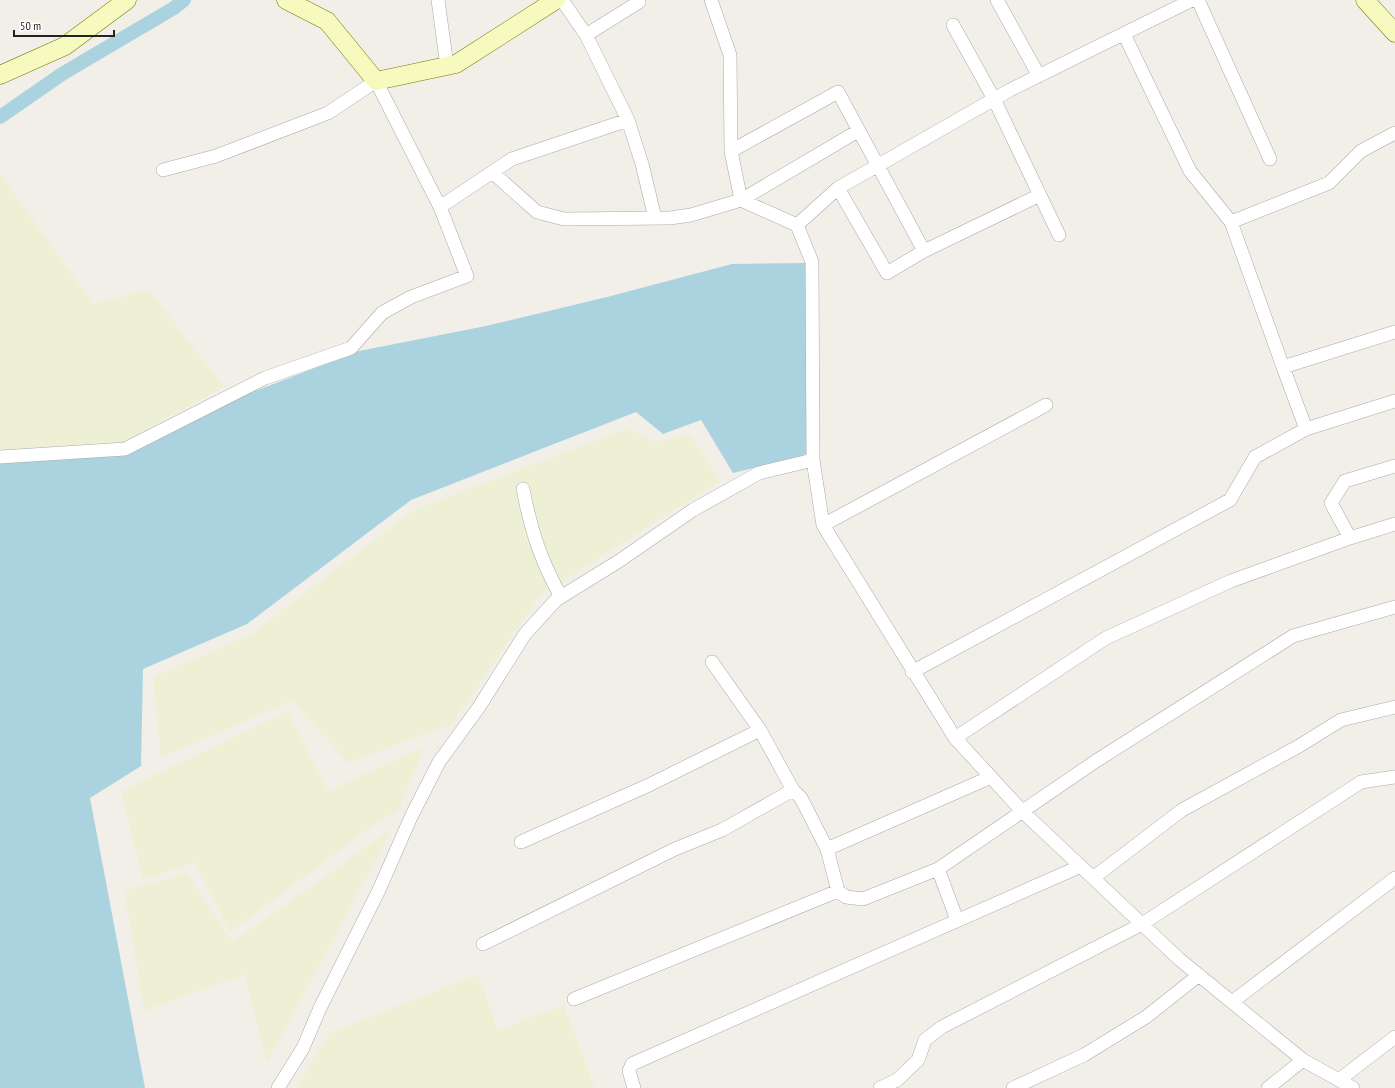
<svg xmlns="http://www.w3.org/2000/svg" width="1395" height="1088" font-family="'PT Sans Narrow',sans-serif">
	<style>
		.farmland { fill: #eef0d5 }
		.water { fill: #aad3df }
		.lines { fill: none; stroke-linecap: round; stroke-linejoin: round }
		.canal { stroke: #aad3df; stroke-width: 14 }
		.street-casing { stroke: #a9a9a9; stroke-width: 14 }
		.secondary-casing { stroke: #707d05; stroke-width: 19 }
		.street { stroke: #fff; stroke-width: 13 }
		.secondary { stroke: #f7fabf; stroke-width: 18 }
	</style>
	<rect width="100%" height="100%" fill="#f2efe9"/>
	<!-- farmland -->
	<path class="farmland" d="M0,173L93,304L149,290L224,387L117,445L0,450Z
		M628,428L655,442L690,434L720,481L539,596L452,724L348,763L292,701L161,758L153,677L251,634L413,510Z
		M288,711L328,791L425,746L399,810L362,834L230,932L194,863L143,880L121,791Z
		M393,828L267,1063L244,975L144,1011L124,891L187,873L233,942Z
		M478,974L498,1030L564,1005L595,1088H296L329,1033Z"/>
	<!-- water -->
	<path class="water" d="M806,263L808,454L733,473L701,420L663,434L636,412L411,500L247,624L143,669L141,766L90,798L145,1088H0V461L128,453L198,413L359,351L486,326L607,297L732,264Z"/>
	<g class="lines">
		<!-- canal -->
		<path class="canal" d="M0,117L62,74L174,8L184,0"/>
		<defs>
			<path id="street" d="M438,0L447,66
				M711,0L730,55L731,151L741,200L797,225
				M997,0L1039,76
				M1192,0L1010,90L877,166L838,188L797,225L812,262L813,460L823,525L955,738L1023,812L1179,959L1303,1060L1353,1088
				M1198,0L1270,159
				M953,25L994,99L1059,235
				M1124,34L1190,171L1231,222L1283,367L1395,332
				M586,35L639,2
				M628,120L642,164L655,218
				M731,151L838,92L924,251L887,273L838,188
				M163,170L216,156L328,113L376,81L440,207L512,159L628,120L586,35L562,0
				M492,172L537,212L564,219L670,218L691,215L741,200L858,131
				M1231,222L1329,183L1361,151L1395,133
				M924,251L1040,195
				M1283,367L1306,429L1395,401
				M0,457L125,449L265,378L351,348L382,313L411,297L467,276L440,207
				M523,489C531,530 540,559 561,597
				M823,525L1046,405
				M1350,538L1395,524
				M712,662L760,730L793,790L801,798L827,849L838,891L846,897L863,899L938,869L1096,761L1293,636L1395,607
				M912,672L1230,500L1255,457L1306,429
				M955,738L1106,638L1231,581L1350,538L1331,503L1345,481L1395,466
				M521,842L649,785L760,730
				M827,849L991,777
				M938,869L957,920
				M1093,878L1182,810L1299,746L1341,720L1395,707
				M483,944L675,849L722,830L793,790
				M574,999L838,891
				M1232,1002L1395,878
				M1339,1080L1395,1037
				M278,1088L303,1048L320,1008L379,890L411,817L439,762L479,707L525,634L556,600L619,561L693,510L759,473L813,460
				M634,1088L629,1071L632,1064L1081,866
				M880,1088L897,1080L918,1060L925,1040L942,1027L1142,924L1361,782L1395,777
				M1013,1088L1084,1055L1146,1017L1199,975
				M1268,1088L1303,1060"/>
			<path id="secondary" d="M286,0L327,21L376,81L456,64L556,0
				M1365,0L1395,33
				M0,75L65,46L127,0"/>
		</defs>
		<!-- street casing -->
		<use href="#street" class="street-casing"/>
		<!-- secondary casing -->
		<use href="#secondary" class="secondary-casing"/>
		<!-- street -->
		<use href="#street" class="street"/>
		<!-- secondary -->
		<use href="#secondary" class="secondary"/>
	</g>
	<!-- scale -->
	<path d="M14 30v6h100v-6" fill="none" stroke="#222222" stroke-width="2"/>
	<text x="20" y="30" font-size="12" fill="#222222" stroke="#ffffff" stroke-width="3" paint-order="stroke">50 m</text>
</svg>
